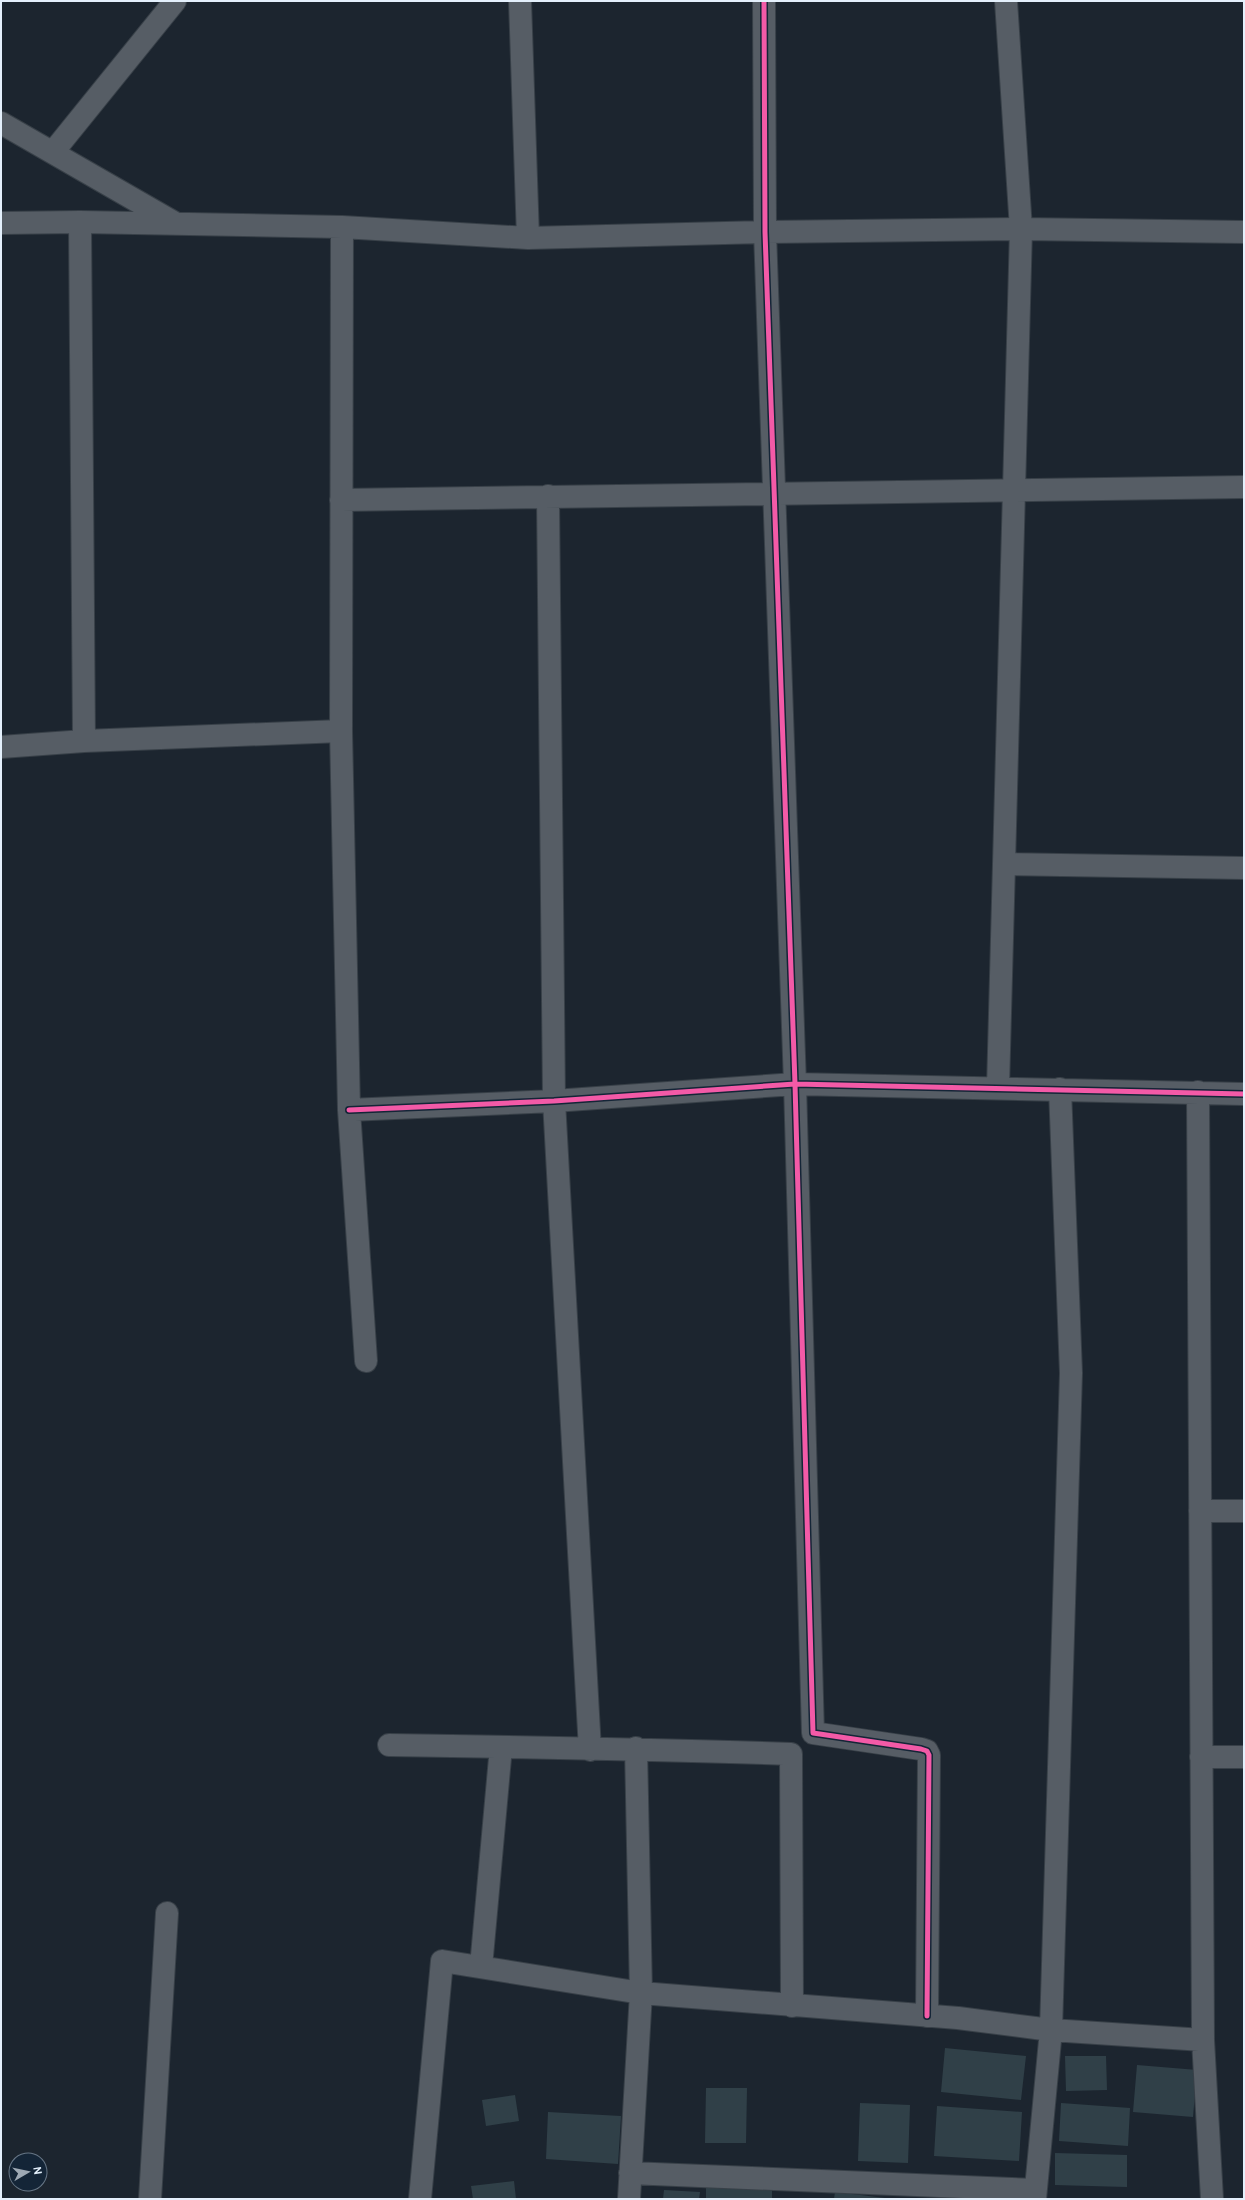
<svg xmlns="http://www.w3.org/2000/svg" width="1245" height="2200" font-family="Overpass,sans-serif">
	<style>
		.building { fill: #304048 }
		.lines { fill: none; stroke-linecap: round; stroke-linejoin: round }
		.street-casing { stroke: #384048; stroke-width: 24 }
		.street { stroke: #565d65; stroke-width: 22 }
		.cycleway-casing { stroke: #142537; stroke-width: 8 }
		.cycleway { stroke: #f35aa7; stroke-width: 5 }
	</style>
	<rect width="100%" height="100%" fill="#1c252f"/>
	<!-- building -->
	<path class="building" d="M945,2048L1026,2056L1021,2100L941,2092Z
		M1065,2056H1106L1107,2090L1066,2091Z
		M1137,2065L1197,2070L1193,2117L1133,2112Z
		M706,2088H747L746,2143H705Z
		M515,2095L519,2121L486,2126L482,2100Z
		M860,2103L910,2105L908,2163L858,2161Z
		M1061,2103L1130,2108L1128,2146L1059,2141Z
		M937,2106L1022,2112L1019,2161L934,2156Z
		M548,2112L621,2116L618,2164L546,2159Z
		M1055,2153L1127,2155V2187L1055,2185Z
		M514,2181L516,2199H473L471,2186Z
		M706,2185L772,2188V2199H706Z
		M664,2190L700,2192L699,2199H663Z
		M835,2192L885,2198V2199H834Z"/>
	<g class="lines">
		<defs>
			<path id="street" d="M520,1L528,238
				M764,1L765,232L795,1084L1244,1094
				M1,123L175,223
				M53,152L175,1
				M80,222L84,741
				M1,223L80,222L342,227L528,238L765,232L1021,229L1244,232
				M548,496L554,1101L590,1750
				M341,500L1244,487
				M341,731L349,1110L366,1361
				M1,747L84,741L341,731L342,227
				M1004,864L1244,868
				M998,1088L1021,229L1006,1
				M1198,1092L1203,2040
				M349,1110L554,1101L795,1084L813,1733L921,1749L927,1751L929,1755L927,2016
				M1200,1511H1244
				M389,1745C523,1747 657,1749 791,1754L792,2006
				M1201,1757H1244
				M481,1967L501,1747
				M630,2173L1035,2190
				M150,2199L167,1913
				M420,2199L442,1961L641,1993L636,1748
				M629,2199L641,1993L958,2018L1051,2030L1203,2040L1212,2199
				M1035,2199L1051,2030L1071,1373L1060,1089"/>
		</defs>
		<!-- street casing -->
		<use href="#street" class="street-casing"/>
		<!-- street -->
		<use href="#street" class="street"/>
		<defs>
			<path id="cycleway" d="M764,1L765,232L795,1084L1244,1094
				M349,1110L554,1101L795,1084L813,1733L921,1749L927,1751L929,1755L927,2016"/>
		</defs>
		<!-- cycleway casing -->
		<use href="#cycleway" class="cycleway-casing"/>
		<!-- cycleway -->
		<use href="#cycleway" class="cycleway"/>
	</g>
	<!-- border -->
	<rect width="1245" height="2200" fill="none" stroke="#e4f0fc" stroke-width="4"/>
	<!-- north arrow -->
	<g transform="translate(28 2172) rotate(81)"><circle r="19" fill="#142537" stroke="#677686"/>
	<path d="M0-3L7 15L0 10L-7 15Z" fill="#9ea9b4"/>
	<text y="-6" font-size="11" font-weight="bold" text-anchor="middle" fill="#e4f0fc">N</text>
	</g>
</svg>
